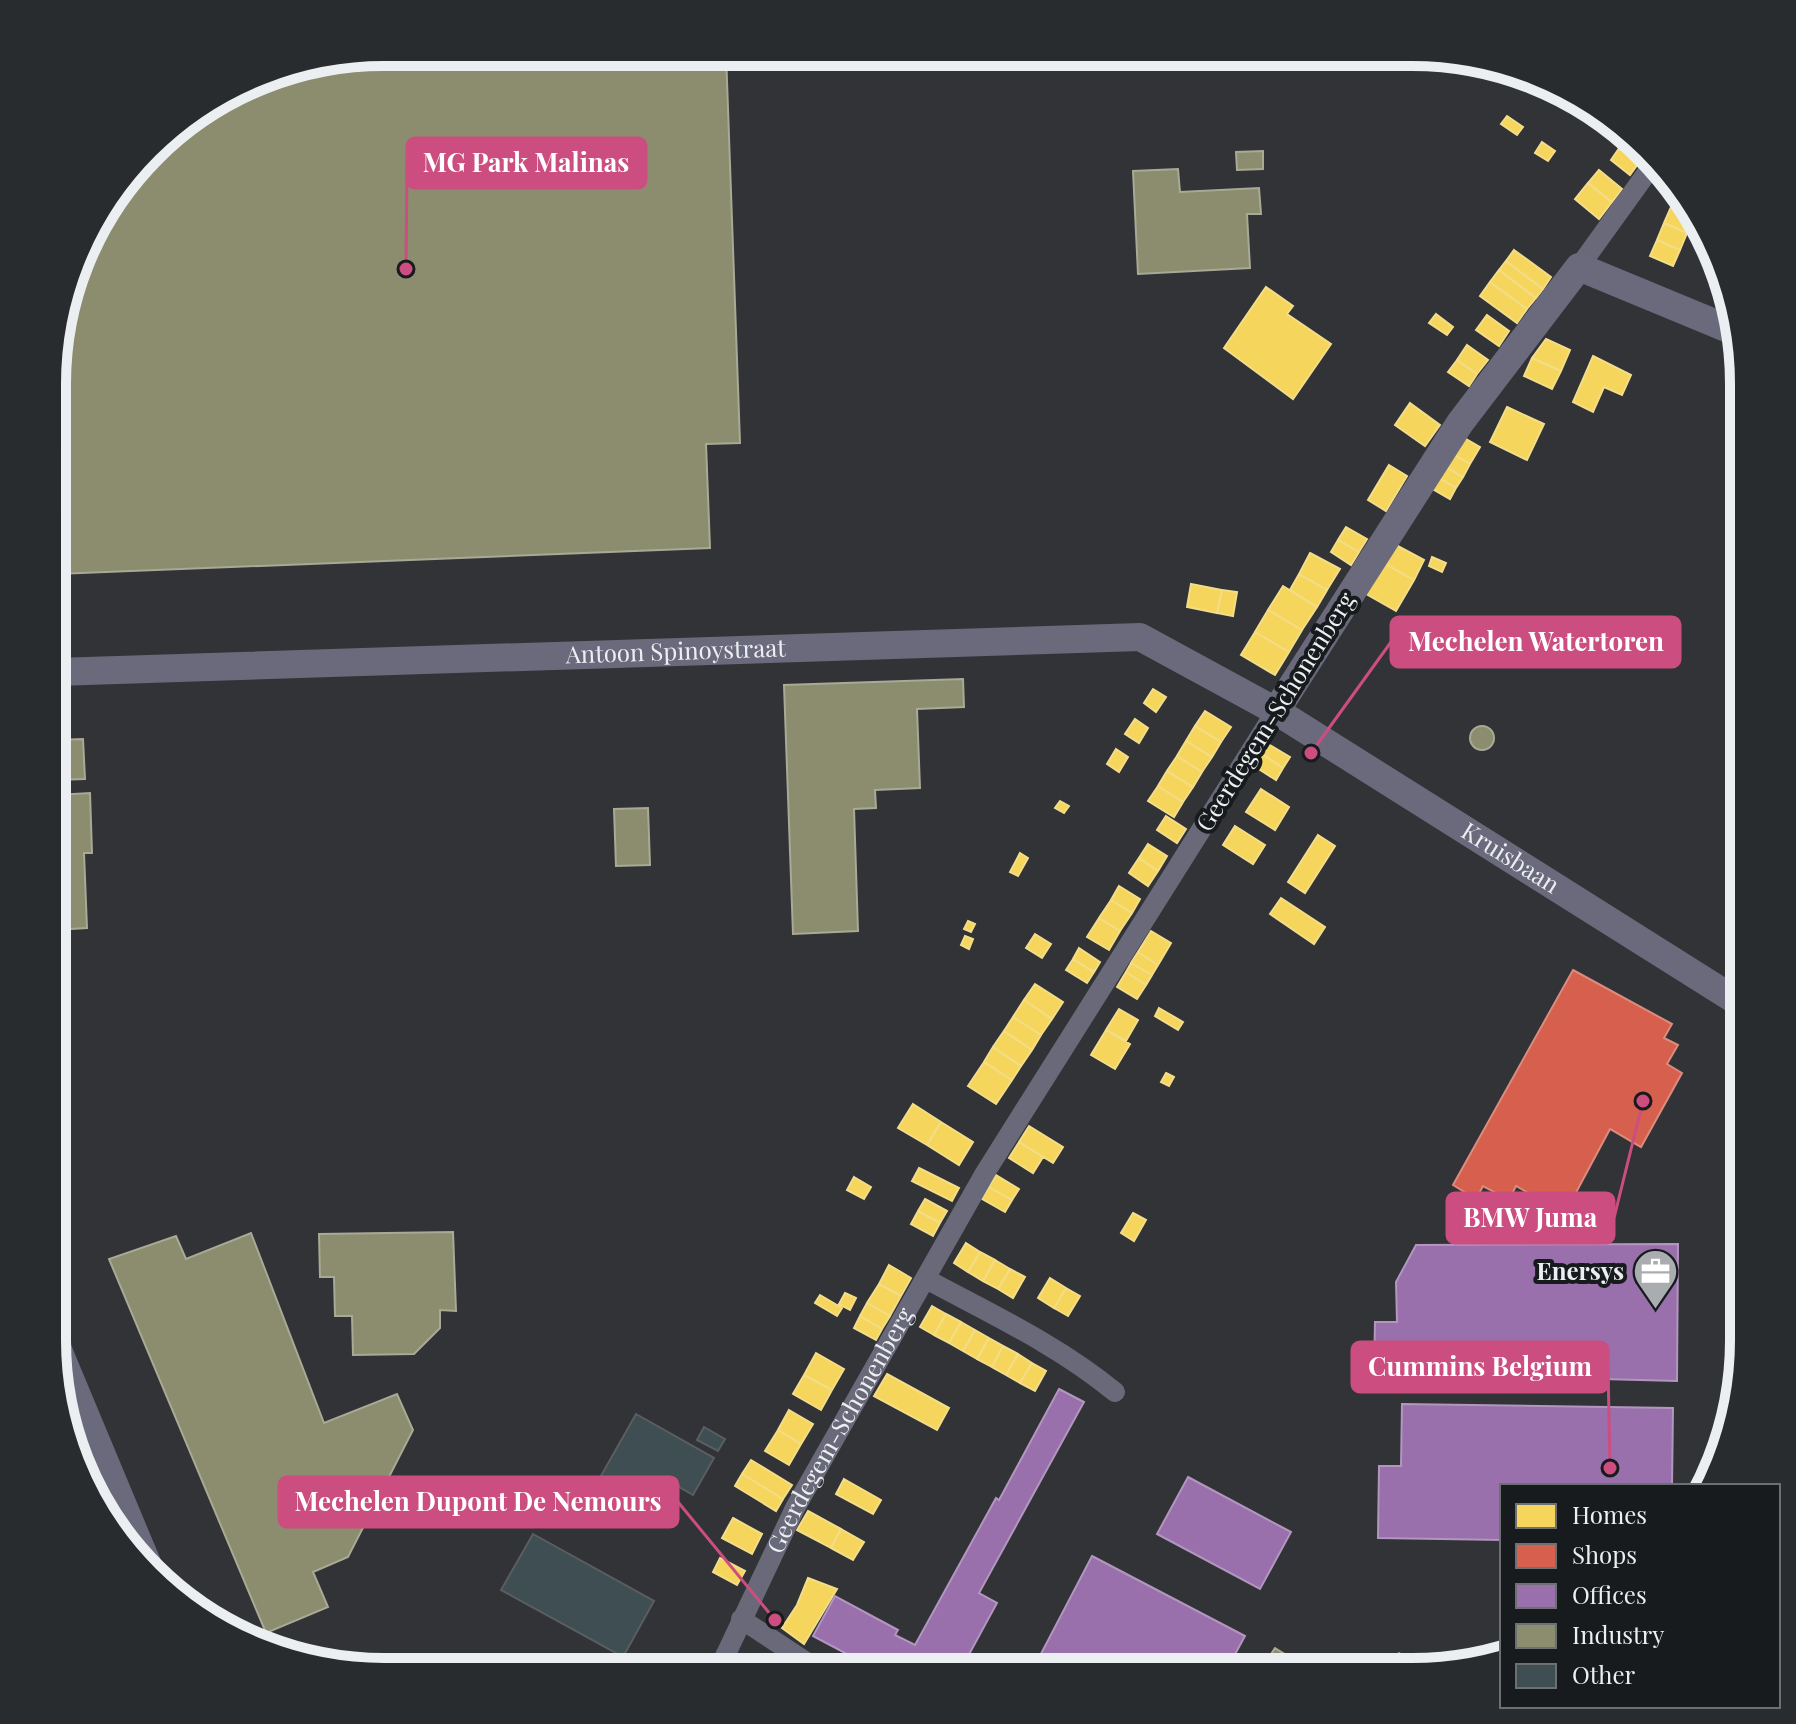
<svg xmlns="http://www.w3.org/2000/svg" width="1796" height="1724" font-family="'Playfair Display',serif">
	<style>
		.homes { fill: #f6d55c; stroke: #f3dd89; stroke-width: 2 }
		.shops { fill: #d6604d; stroke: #dc8b7e; stroke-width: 2 }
		.offices { fill: #9970ab; stroke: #b296c0; stroke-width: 2 }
		.industry { fill: #8c8c6e; stroke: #a8aa96; stroke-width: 2 }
		.building { fill: #3f4e53; stroke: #5b5e60; stroke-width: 2 }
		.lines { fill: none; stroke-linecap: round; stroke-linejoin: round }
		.street { stroke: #696979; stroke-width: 20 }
		.secondary { stroke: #6b6a7d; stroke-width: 28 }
		.labels { text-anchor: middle; stroke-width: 8; stroke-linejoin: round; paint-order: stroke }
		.street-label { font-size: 24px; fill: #ebeff2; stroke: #181b1d }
		.poi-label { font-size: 24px; font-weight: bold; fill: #ebeff2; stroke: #181b1d; text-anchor: end }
		.rim { fill: none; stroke: #ebeff2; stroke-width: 10 }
		.leader { fill: none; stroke: #cc4e81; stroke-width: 3 }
		.callout-dot { fill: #cc4e81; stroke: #181b1d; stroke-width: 3 }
		.callout { fill: #cc4e81; stroke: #cc4e81; stroke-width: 3 }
		.callout-label { font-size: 26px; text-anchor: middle; font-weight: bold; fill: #fff }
	</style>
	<rect width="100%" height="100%" fill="#313336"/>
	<!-- homes -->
	<path class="homes" d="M1507,116L1523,127L1517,135L1501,124Z
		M1626,139L1645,155L1640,161L1620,147Z
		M1542,142L1555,151L1548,161L1535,153Z
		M1620,147L1640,161L1630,175L1611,160Z
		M1599,170L1622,189L1612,202L1588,183Z
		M1588,183L1612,202L1599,219L1575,199Z
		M1678,190L1681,191L1694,216L1671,207Z
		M1671,207L1694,216L1687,233L1664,223Z
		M1664,223L1687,233L1680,250L1657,240Z
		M1657,240L1680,250L1673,266L1650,256Z
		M1514,250L1551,277L1543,289L1506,261Z
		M1506,261L1543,289L1536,298L1499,270Z
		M1499,270L1536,298L1527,309L1490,282Z
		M1490,282L1527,309L1517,323L1480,296Z
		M1266,287L1293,306L1287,314L1331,344L1293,399L1224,348Z
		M1436,314L1453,327L1447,335L1429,323Z
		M1487,315L1509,331L1499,346L1476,330Z
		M1546,339L1570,350L1561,371L1532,358Z
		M1467,345L1488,360L1477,374L1457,360Z
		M1593,356L1631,375L1622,395L1604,387L1593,412L1573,402Z
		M1532,358L1561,371L1552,389L1524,376Z
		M1457,360L1477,374L1469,386L1448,372Z
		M1410,403L1440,425L1425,446L1395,425Z
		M1507,407L1544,424L1527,460L1490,442Z
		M1461,436L1480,447L1470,464L1451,453Z
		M1451,453L1470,464L1463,477L1444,466Z
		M1389,465L1407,476L1386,511L1368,500Z
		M1444,466L1463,477L1456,488L1437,477Z
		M1437,477L1456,488L1450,499L1431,488Z
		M1346,527L1367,539L1359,552L1338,540Z
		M1338,540L1359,552L1351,565L1331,552Z
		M1394,544L1424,560L1414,580L1384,563Z
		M1310,553L1340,569L1327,590L1299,574Z
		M1432,557L1446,563L1442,572L1429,566Z
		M1384,563L1414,580L1396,611L1366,594Z
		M1299,574L1327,590L1317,607L1290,590Z
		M1191,584L1222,590L1217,613L1187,607Z
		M1283,586L1317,607L1302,630L1268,610Z
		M1222,590L1237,592L1233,616L1217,613Z
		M1268,610L1302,630L1289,652L1255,632Z
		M1255,632L1289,652L1275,675L1241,655Z
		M1153,689L1166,697L1156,712L1144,703Z
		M1205,711L1231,727L1221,742L1195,726Z
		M1135,719L1148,728L1139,743L1125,734Z
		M1195,726L1221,742L1212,757L1186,741Z
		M1186,741L1212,757L1202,772L1177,756Z
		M1268,744L1290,757L1283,768L1262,754Z
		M1116,749L1128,757L1119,772L1107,764Z
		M1262,754L1283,768L1276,780L1254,766Z
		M1177,756L1202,772L1193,787L1167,771Z
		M1167,771L1193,787L1183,802L1158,786Z
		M1158,786L1183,802L1174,817L1148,801Z
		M1261,789L1289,807L1275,830L1246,812Z
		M1060,801L1069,806L1064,813L1055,808Z
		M1166,816L1186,829L1177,843L1157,830Z
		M1235,826L1265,845L1253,864L1223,845Z
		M1318,835L1335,846L1305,893L1288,882Z
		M1148,844L1167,856L1158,871L1139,858Z
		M1020,853L1028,858L1018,876L1010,872Z
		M1139,858L1158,871L1148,886L1129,873Z
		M1119,886L1140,899L1132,913L1111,900Z
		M1281,898L1325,927L1314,944L1270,914Z
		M1111,900L1132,913L1120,931L1099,918Z
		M1099,918L1120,931L1109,950L1087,937Z
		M968,921L975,924L971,932L964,929Z
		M1151,931L1171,943L1158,965L1138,952Z
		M1035,934L1051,944L1042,958L1026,948Z
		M965,936L973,939L969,949L961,945Z
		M1079,948L1100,962L1094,972L1073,959Z
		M1138,952L1158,965L1152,975L1131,963Z
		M1073,959L1094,972L1087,983L1066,970Z
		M1131,963L1152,975L1146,985L1126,972Z
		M1126,972L1146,985L1137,999L1117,987Z
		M1035,984L1063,1002L1052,1019L1024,1000Z
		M1024,1000L1052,1019L1041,1035L1013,1017Z
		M1159,1008L1183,1022L1178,1030L1155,1016Z
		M1119,1009L1138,1020L1126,1041L1106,1030Z
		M1013,1017L1041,1035L1032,1050L1004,1031Z
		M1106,1030L1130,1044L1115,1069L1091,1055Z
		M1004,1031L1032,1050L1021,1066L993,1047Z
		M993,1047L1021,1066L1012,1080L984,1062Z
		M984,1062L1012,1080L996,1104L968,1086Z
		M1166,1073L1174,1077L1169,1086L1161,1082Z
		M913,1104L941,1122L927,1145L898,1128Z
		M941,1122L973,1142L959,1165L927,1145Z
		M1029,1126L1063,1147L1053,1163L1019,1142Z
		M1019,1142L1043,1157L1033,1173L1009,1158Z
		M919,1168L959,1188L952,1201L912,1181Z
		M996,1175L1019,1189L1012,1200L989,1187Z
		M854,1177L871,1187L864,1199L847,1190Z
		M989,1187L1012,1200L1005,1212L982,1199Z
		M925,1199L947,1211L940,1223L918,1211Z
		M918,1211L940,1223L933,1236L911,1224Z
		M1133,1213L1146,1220L1134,1241L1121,1233Z
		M966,1243L980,1252L968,1272L954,1263Z
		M980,1252L995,1260L983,1281L968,1272Z
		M995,1260L1010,1269L998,1289L983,1281Z
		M889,1265L911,1278L901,1296L879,1284Z
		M1010,1269L1025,1277L1013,1298L998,1289Z
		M1050,1278L1066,1288L1054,1308L1038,1298Z
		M879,1284L901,1296L890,1316L867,1303Z
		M1066,1288L1080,1296L1068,1316L1054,1308Z
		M845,1293L856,1298L850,1310L839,1304Z
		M820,1295L842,1308L837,1316L815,1303Z
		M867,1303L890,1316L882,1329L860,1316Z
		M932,1306L946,1314L934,1335L920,1327Z
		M946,1314L961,1322L949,1343L934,1335Z
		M860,1316L882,1329L876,1340L854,1328Z
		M961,1322L975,1330L963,1351L949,1343Z
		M975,1330L989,1338L977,1359L963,1351Z
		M989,1338L1003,1346L992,1367L977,1359Z
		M1003,1346L1018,1354L1006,1375L992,1367Z
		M816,1353L844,1369L832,1390L804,1375Z
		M1018,1354L1032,1363L1020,1383L1006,1375Z
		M1032,1363L1046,1371L1035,1391L1020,1383Z
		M887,1374L949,1408L937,1430L874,1396Z
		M804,1375L832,1390L821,1410L793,1394Z
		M789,1410L813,1424L801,1444L778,1430Z
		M778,1430L801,1444L789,1465L765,1451Z
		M751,1460L792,1485L783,1499L742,1474Z
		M742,1474L783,1499L776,1511L735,1486Z
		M844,1479L881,1500L873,1514L836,1494Z
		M808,1511L841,1529L831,1548L797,1530Z
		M733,1518L762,1534L752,1554L722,1538Z
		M841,1529L864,1542L853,1560L831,1548Z
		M720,1558L745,1571L737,1585L713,1572Z
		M808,1578L837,1589L804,1644L782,1628L797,1605Z
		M362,1657L389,1671L355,1669Z
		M740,1659L763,1670L762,1671H735Z"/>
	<!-- shops -->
	<path class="shops" d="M1573,970L1672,1024L1664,1038L1678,1045L1667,1064L1682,1073L1641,1147L1610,1129L1571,1202L1539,1199L1516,1186L1509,1200L1483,1186L1476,1199L1453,1185Z"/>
	<!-- offices -->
	<path class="offices" d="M1678,1244L1677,1381L1374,1373L1375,1322H1397L1396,1282L1416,1245Z
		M1059,1389L1084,1402L979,1593L997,1603L960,1671H888L877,1665L875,1669L813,1636L835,1596L898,1630L895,1635L915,1645L996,1498L999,1500Z
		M1402,1404L1673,1408L1672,1486H1502V1540L1378,1538L1379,1466H1401Z
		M1188,1477L1291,1532L1260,1589L1157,1534Z
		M1092,1556L1245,1636L1226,1671H1032Z"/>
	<!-- industry -->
	<path class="industry" d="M384,52L726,53L740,443L706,444L710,548L57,574L58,320L96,219L166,134L277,70Z
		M1263,151V169L1237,170L1236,152Z
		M1178,169L1180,192L1259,188L1261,214H1247L1250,268L1138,274L1133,171Z
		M963,679L964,707L917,709L920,788L875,790L876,808L854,809L858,931L793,934L784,685Z
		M1470 738a12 12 0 1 1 24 0a12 12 0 1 1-24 0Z
		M83,739L85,779L56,780V740Z
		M90,793L92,853H84L87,928L55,930L56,795Z
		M648,808L650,865L616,866L614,809Z
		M453,1232L456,1311L440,1310V1328L414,1354L353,1355L352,1316H335L334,1277H320L319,1234Z
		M251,1233L324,1423L397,1394L413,1430L348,1557L313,1572L328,1607L266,1633L109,1259L176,1236L186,1259Z
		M1275,1648L1312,1671H1260Z
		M1399,1653L1429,1671H1387Z"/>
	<!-- building -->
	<path class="building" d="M636,1414L714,1458L693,1495L663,1478L647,1508L598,1481Z
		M704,1427L725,1439L718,1451L697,1440Z
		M533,1534L654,1601L623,1657L501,1590Z"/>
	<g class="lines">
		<!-- street -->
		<g class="street">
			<path d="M1579,267L1654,163"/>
			<path d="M926,1279C991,1314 1058,1345 1115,1392"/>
			<path d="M741,1619L820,1671"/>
			<path id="s1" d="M718,1671L795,1508L985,1173L1276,711"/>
		</g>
		<!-- secondary -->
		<g class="secondary">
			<path id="s2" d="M56,672L1140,637L1276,711L1743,1005"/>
			<path d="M1276,711L1460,423L1579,267L1736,332"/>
			<path d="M53,1338L147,1563"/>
			<path d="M1741,1370L1743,1271"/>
		</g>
	</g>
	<!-- icons -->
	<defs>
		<symbol id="office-pin" viewBox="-11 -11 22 30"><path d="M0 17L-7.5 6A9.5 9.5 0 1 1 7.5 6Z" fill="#aaadb0" stroke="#181b1d"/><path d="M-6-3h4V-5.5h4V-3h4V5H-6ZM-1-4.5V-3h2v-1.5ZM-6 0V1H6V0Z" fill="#fff"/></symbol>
	</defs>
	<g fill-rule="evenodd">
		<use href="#office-pin" x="1630" y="1246" width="51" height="69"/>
	</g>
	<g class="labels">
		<!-- street labels -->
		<g class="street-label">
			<text dy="8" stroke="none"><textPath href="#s2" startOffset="620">Antoon Spinoystraat</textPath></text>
			<text transform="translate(1276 712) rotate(-58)" y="8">Geerdegem-Schonenberg</text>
			<text dy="8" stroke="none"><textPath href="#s2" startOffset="1516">Kruisbaan</textPath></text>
			<text dy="8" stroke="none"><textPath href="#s1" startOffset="270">Geerdegem-Schonenberg</textPath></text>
		</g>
		<!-- poi labels -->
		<g class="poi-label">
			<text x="1624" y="1280">Enersys</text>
		</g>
	</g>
	<!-- crop -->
	<path d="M0 0H1796V1724H0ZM384 66H1412A318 318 0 0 1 1730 384V1340A318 318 0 0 1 1412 1658H384A318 318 0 0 1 66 1340V384A318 318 0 0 1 384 66Z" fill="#292c2e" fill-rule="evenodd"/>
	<path class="rim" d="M384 66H1412A318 318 0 0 1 1730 384V1340A318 318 0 0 1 1412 1658H384A318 318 0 0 1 66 1340V384A318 318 0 0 1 384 66Z"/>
	<!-- callouts -->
	<path class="leader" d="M406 269L407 163M1311 753L1391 642M1643 1101L1614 1218M1610 1468L1608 1367M775 1620L678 1502"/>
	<g class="callout-dot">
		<circle cx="406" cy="269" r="8"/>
		<circle cx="1311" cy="753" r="8"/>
		<circle cx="1643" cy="1101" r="8"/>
		<circle cx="1610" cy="1468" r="8"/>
		<circle cx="775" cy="1620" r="8"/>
	</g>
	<g class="callout">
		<rect x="407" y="138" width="239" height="50" rx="8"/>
		<rect x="1391" y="617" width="289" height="50" rx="8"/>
		<rect x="1447" y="1193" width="167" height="50" rx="8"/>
		<rect x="1352" y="1342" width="256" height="50" rx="8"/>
		<rect x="279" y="1477" width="399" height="50" rx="8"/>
	</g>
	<g class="callout-label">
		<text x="526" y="172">MG Park Malinas</text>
		<text x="1536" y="651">Mechelen Watertoren</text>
		<text x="1530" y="1227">BMW Juma</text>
		<text x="1480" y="1376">Cummins Belgium</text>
		<text x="478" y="1511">Mechelen Dupont De Nemours</text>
	</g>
	<!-- legend -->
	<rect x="1500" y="1484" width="280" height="224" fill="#181b1d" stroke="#6c7072" stroke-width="2"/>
	<rect x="1516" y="1504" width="40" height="24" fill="#f6d55c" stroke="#6c7072" stroke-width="2"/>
	<text x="1572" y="1524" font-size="24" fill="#ebeff2">Homes</text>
	<rect x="1516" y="1544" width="40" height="24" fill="#d6604d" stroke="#6c7072" stroke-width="2"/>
	<text x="1572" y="1564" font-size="24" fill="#ebeff2">Shops</text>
	<rect x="1516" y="1584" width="40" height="24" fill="#9970ab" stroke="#6c7072" stroke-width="2"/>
	<text x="1572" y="1604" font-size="24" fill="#ebeff2">Offices</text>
	<rect x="1516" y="1624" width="40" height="24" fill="#8c8c6e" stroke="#6c7072" stroke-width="2"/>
	<text x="1572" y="1644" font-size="24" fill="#ebeff2">Industry</text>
	<rect x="1516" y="1664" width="40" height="24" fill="#3f4e53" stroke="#6c7072" stroke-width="2"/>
	<text x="1572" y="1684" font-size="24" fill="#ebeff2">Other</text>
</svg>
